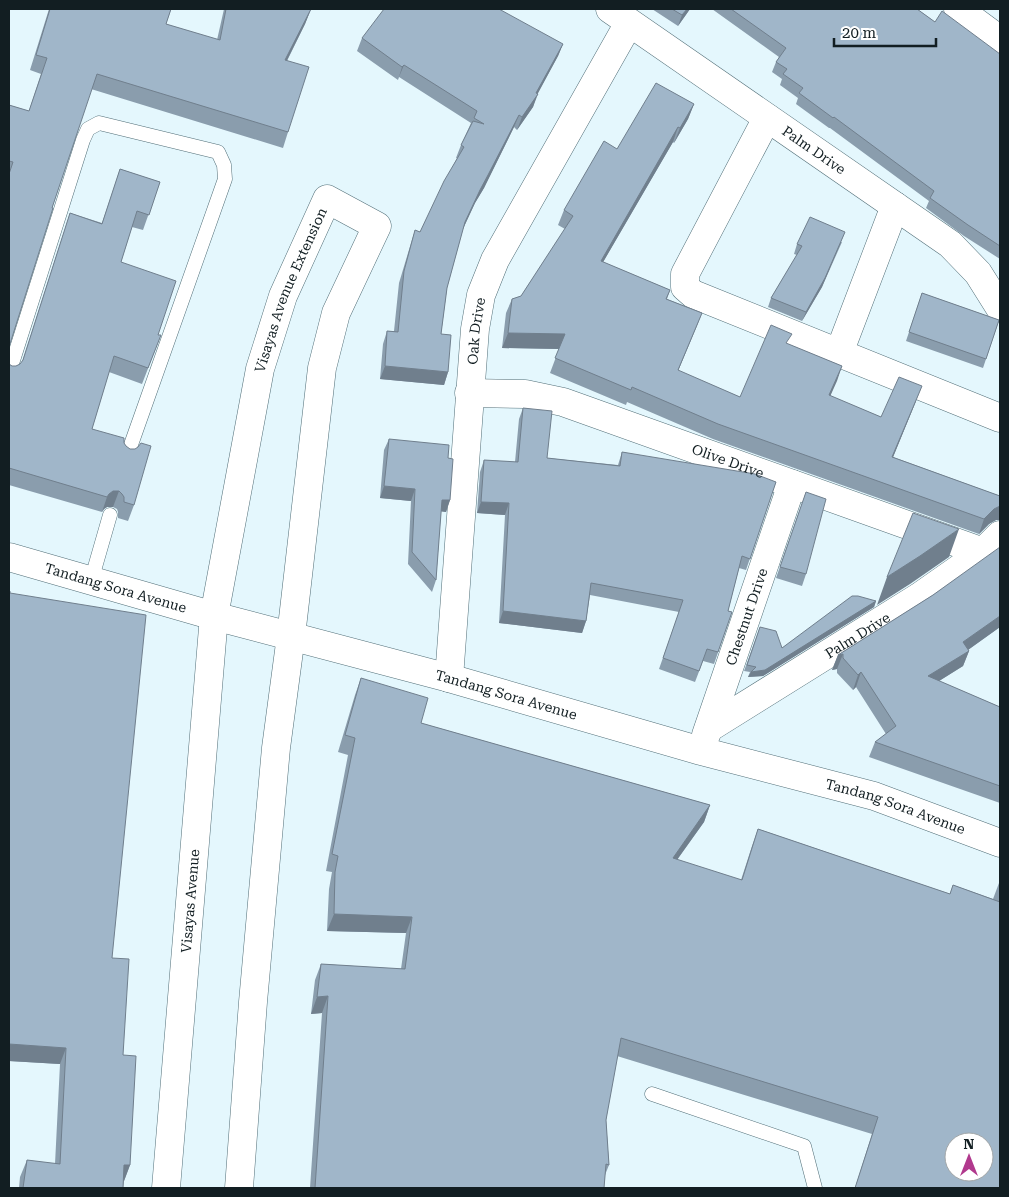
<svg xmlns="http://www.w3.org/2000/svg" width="1009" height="1197" font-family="'Roboto Serif',serif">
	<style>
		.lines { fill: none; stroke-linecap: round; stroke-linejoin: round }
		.lane-casing { stroke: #526f78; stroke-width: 15 }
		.street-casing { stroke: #526f78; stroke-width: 29 }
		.secondary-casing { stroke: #526f78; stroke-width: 29 }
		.lane { stroke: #fff; stroke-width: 14 }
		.street { stroke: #fff; stroke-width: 28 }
		.secondary { stroke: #fff; stroke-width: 28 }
		.wall { fill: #8a9dad }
		.shaded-wall { fill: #707f8d }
		.building { fill: #a0b6c9; stroke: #707f8d; fill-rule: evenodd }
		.labels { text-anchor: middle; stroke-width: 4; stroke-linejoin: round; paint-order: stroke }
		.street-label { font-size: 14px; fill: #121e22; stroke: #fff }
	</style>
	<rect width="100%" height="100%" fill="#e4f7fd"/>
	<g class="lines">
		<defs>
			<path id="lane" d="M9,373L83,140L88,129L99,123L218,152L224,165L225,179L127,456
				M91,581L110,515
				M652,1094L804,1146L815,1188"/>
			<g id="street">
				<path id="s1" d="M610,9L950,244L978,273L1000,308"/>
				<path d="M958,9L1000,40"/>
				<path d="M767,118L685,274V287L693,294L1000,418"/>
				<path d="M839,353L895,206"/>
				<path id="s2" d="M469,393L525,394L563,402L983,552"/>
				<path id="s3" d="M214,616L260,369L283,296L327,199L377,226L336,313L322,368L291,636"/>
				<path id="s4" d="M449,678L475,329L481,295L495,260L629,23"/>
				<path id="s5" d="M709,728L919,597L983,552L1000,535"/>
				<path id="s6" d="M706,735L792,484"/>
			</g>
			<g id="secondary">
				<path id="s7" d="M9,557L214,616L449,678L701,751L874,796L1000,843"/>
				<path id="s8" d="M166,1188L214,616"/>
				<path d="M239,1188L253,1002L276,748L291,636"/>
			</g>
		</defs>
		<!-- lane casing -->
		<use href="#lane" class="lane-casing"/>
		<!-- street casing -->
		<use href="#street" class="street-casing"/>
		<!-- secondary casing -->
		<use href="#secondary" class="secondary-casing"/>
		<!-- lane -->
		<use href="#lane" class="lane"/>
		<!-- street -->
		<use href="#street" class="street"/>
		<!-- secondary -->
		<use href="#secondary" class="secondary"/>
	</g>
	<!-- wall -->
	<path class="wall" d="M49,9H171L166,24L217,40L224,9H311L305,24L287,61L288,132L283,148L91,89L52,208L9,347V105L29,111L41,74L30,70Z
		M652,9H690L678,26Z
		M712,9H917L935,22L1000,54V259L964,236L926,208L929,201L830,128H829L796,104L798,98L780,85L782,79L772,72L776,62L779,57Z
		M362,38L563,44L558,56L537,94L533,107L517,130L514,127L484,188L475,203L463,229L447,288L441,334L448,372L444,385L380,379L383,344L387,331H394L399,283L411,243L415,230L420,232L457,158H456L461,145L471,123L399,77L398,80L357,51Z
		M694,104L688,119L674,143L673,142L603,262L670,290L667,299L702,313L678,371L740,397L788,344L842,366L830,396L881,417L916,401L893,457L1000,496V520H996L989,524L979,534L713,439L627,402L626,405L550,373L559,349L502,348L506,313L512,299L521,296L565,229L558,225L564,210L617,149Z
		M120,169L160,182L143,230L132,227L121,262L158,335H161L142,384L109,372L92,429L124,443L134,505L128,521L118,518V512L117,509L113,507H107L104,509L102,512L9,485V364L12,366H16L20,364L22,362L70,213L102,223Z
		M842,242L822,287L802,321L768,307L771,298L797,255L794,254L797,244Z
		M922,293L999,320L983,368L906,341Z
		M523,408L547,458L618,465L622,452L776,482L746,570L739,568L728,611L732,612L714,664L703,661L695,682L659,669L679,612L590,595L586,621L582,633L499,623L505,515L477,513L480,472L484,460L515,462L519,419Z
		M389,439L448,458L450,500L446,512L441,511L436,580L432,592L408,564L411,501L380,498L384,450Z
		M806,492V574L802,586L776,578Z
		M998,550L1000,627L968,650L969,651L963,666L939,681L1000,707V803L869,757L875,742L886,734L856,687L853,690L837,673V669L832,670L838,655L933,595Z
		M9,591L10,593L112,958L123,1055L130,1165L124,1181L123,1188H19L20,1177L27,1160L55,1164L60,1064L9,1061Z
		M876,601L874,607L763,676L748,677L750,672L744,671L760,627L782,648Z
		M361,678L421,723L710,805L704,822L677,860L741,880L752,846L758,829L950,894L953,885L993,899L999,883L1000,884V1188H855L872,1134L617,1056L606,1120L609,1165L605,1175L604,1188H310L322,1013L311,1014L315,980L321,964L401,969L406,933L327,931L329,889L332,872L326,871L348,755L338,752L355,695Z"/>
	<!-- shaded-wall -->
	<path class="shaded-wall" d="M311,9L305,24L279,76L285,60Z
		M687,9H690L678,26L682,15Z
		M563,44L558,56L536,97L538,94L533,107L517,130L522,117Z
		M404,65L399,77L398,80L402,67Z
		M694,104L688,119L674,143L680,128Z
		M519,115L514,127L484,188L475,203L460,235L465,222L480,190Z
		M678,127L673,142L595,276L601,261Z
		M845,232L822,287L802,321L806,312Z
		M702,313L696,328L672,385L678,370Z
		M508,333L565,334L560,349L502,348Z
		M385,366L448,372L444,385L380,379Z
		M842,366L837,381L824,410L829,395Z
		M922,386L916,401L887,472L892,457Z
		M384,486L415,489L411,501L380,498Z
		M113,491H119L113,507H107L104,509L102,512L107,497L109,494Z
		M442,500H450L446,512L438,511Z
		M481,502L509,503L505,515L477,513Z
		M1000,506V520H996L989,524L979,534L984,519L994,509Z
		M959,529L949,557L910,584L877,605L887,577Z
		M876,601L874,607L763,676L748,677L751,672Z
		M503,611L586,621L582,633L499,623Z
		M1000,616V627L958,657L963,642Z
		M969,651L963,666L923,691L928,676Z
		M843,654L837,669L832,670L838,655Z
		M861,672L856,687L853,690L858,675Z
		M710,805L704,822L666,875L673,858Z
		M334,914L412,917L406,933L327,931Z
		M328,996L322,1013L311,1014L317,997Z
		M9,1044L66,1048L60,1064L9,1061Z
		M124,1165H130L124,1181H118Z"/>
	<!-- building -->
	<path class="building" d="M50,9H171L166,24L220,40L226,9H311L285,60L309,67L288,132L97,74L52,208H53L9,347V174L13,162L9,161V105L29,111L47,58L36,55Z
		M384,9H499L563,44L536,93L538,94L522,117L519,115L488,175L480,190L465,222L447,288L441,334L451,335L448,372L385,366L387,331L398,332L404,271L415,230L420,232L444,181L464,147L461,145L473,121L484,124L474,118L477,111L404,65L402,67L362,38Z
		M672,9H687L682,15Z
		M731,9H917L935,22L942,11L1000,54V246L968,225L930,198L934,191L834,117L833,118L799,93L803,88L783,74L787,69L776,62L786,48Z
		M656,83L694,104L680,128L678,127L601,261L670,290L666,299L702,313L678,370L740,397L771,325L792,334L786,343L842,366L829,395L881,417L899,377L922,386L892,457L1000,496V506L994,509L984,519L718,424L632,387L631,390L555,358L565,334L508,333L512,299L521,296L573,216L564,210L604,141L617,149Z
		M120,169L160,182L149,215L137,211L121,262L176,281L158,335H161L148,368L114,356L92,429L124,438V443L126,446L130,449H135L138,447L141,443L151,446L134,505L124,502V497L122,494L119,491H113L109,494L107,497L9,468V364L12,366H16L20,364L23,360L70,213L102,224Z
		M810,217L845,232L825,278L806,312L771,298L802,246L797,244Z
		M922,293L999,320L986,359L909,332Z
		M523,408L552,411L547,458L620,466L622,452L755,474L776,482L750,559L742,556L728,611L732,612L718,652L707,649L699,671L663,658L683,600L591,583L586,621L503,611L509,503L481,502L484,460L518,462Z
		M389,439L449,445L448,458L453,459L450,500H442L436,580L412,552L415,489L384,486Z
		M806,492L826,499L806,574L780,567Z
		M913,513L959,529L920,556L887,577Z
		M1000,547V616L963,642L969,651L928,676L1000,707V786L875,742L896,726L861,672L858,675L843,658V654L838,655L933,595Z
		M9,591H10V593L146,615L112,958L129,959L123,1055L136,1056L130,1165H124L123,1188H23L27,1160L60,1164L66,1048L9,1044Z
		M852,596H858L876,601L765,670L751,672L756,667L747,665L760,627L776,631L782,648Z
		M361,678L428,698L421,723L710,805L673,858L742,880L758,829L950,894L953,885L1000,902V1188H855L878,1117L621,1038L606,1120L609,1165L606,1164L604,1188H315L328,996L317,997L321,964L405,969L412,917L334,914L335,872L338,856L332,854L355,738L345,735ZM954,1142H984V1172H954Z"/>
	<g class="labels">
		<!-- street labels -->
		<g class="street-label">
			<text dy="5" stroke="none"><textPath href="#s1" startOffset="248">Palm Drive</textPath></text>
			<text dy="5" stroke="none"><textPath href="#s3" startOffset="336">Visayas Avenue Extension</textPath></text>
			<text dy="5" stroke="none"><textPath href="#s4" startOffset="348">Oak Drive</textPath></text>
			<text dy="5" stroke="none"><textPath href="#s2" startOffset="270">Olive Drive</textPath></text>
			<text dy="5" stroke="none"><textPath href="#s7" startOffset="111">Tandang Sora Avenue</textPath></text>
			<text dy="5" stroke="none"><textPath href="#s6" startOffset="125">Chestnut Drive</textPath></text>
			<text dy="5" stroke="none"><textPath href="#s5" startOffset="175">Palm Drive</textPath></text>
			<text dy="5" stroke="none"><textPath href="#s7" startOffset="516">Tandang Sora Avenue</textPath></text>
			<text dy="5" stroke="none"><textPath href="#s7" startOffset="921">Tandang Sora Avenue</textPath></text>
			<text dy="5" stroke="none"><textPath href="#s8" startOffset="288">Visayas Avenue</textPath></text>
		</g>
	</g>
	<!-- border -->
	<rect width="1009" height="1197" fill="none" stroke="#121e22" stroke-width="20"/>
	<!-- north arrow -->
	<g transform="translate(969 1157)"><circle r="24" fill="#ffffff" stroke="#a0a5a7"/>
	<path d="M0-4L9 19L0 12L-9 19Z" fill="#b1398d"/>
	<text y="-8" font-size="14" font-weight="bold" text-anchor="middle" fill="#121e22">N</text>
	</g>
	<!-- scale -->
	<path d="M834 38v8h102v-8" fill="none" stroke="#121e22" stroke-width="2.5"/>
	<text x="842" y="38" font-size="15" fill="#121e22" stroke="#ffffff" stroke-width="4" paint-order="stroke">20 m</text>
</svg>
